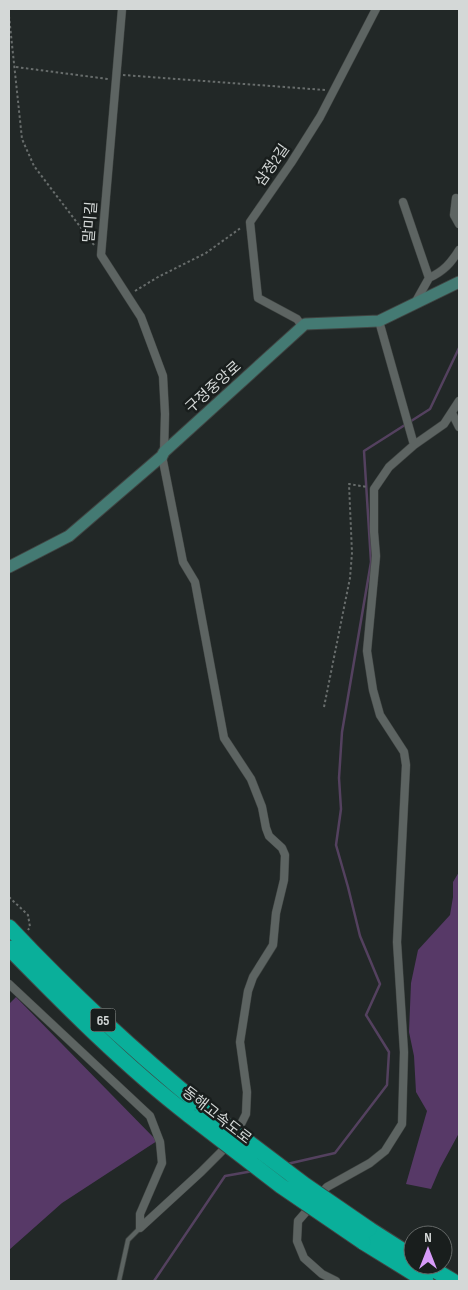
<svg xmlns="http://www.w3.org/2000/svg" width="468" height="1290" font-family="'Sofia Sans Condensed','Noto Sans KR',sans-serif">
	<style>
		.green { fill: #573967 }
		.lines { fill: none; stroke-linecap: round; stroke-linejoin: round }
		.stream { stroke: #54415f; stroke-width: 2.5 }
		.lane-casing { stroke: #404543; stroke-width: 5.5 }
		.street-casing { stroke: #404543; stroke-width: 9 }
		.secondary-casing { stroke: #404543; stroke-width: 13 }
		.highway-casing { stroke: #404543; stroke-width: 17 }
		.path { stroke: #686d6c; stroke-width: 2; stroke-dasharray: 2.5 2.5; stroke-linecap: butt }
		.lane { stroke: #5d6462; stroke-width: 4 }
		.street { stroke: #5d6462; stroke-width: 8 }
		.secondary { stroke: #447a73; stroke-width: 11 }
		.highway { stroke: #0aaf9a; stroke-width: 15 }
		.highway-bridge-casing { stroke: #404543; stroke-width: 17; stroke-linecap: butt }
		.highway-bridge { stroke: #0aaf9a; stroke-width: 15 }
		.labels { text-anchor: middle; stroke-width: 5; stroke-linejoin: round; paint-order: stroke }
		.shield { fill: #191e1d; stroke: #9ca09f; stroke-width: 1 }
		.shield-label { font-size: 14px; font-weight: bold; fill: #d4d8d7 }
		.street-label { font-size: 15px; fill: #d4d8d7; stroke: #191e1d }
	</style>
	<rect width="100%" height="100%" fill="#222827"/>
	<!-- green -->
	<path class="green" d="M459,872V1133L440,1168L431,1189L406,1184L427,1111L416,1092L414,1056L409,1032L411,983L418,950L450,915L453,897V882Z
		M16,997L157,1141L62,1203L9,1250V1004Z"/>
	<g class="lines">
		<!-- stream -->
		<path class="stream" d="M287,1164L335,1153L387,1085L389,1052L366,1015L380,984L360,936L348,887L336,845L341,809L339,778L342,732L371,562L364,451L430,409L459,348
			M154,1281L225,1176L253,1171"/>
		<defs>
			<path id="lane" d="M119,1281L128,1240L140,1228"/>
			<path id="street" d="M122,9L101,255L141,317L163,376L165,414L164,452
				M456,198L454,215L459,224
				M403,202L429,278L415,303
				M429,278C444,271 451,263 459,250
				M379,321L414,445
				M302,326L297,319L258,298L250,222L291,163L320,117L376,9
				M452,413L459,427
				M162,456L183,562L195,582L224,738L251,779L262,807L266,828L269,836L282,848L285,855L284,880L276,913L273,945L253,977L248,991L240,1042L247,1092L246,1114L236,1134
				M9,984L150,1116L160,1142L162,1163L140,1214V1228L201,1172L230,1143
				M319,1196L327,1187L370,1163L385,1151L402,1124L404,1052L397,942L406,765L404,752L380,715L373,690L367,651L376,556L374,532V489L389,467L414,445L444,424L459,401
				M312,1205L298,1221L297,1241L304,1258L322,1274L336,1281"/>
			<path id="secondary" d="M9,567L69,536L162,456L164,452L305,324L379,321L459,282"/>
			<path id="highway" d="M9,927C69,991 134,1051 202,1107
				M9,948C67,1007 125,1066 190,1116
				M369,1229L413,1257
				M363,1242L426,1281
				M426,1265L453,1281"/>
		</defs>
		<!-- lane casing -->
		<use href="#lane" class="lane-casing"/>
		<!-- street casing -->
		<use href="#street" class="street-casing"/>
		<!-- secondary casing -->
		<use href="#secondary" class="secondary-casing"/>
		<!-- highway casing -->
		<use href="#highway" class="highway-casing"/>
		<!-- path -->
		<path class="path" d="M9,16L22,139L34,166L94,245
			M16,67L108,79
			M123,75L325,90
			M135,291L158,277L206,253L242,227
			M324,707L350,578L352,553L349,484L367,487
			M9,897L28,915L30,927L28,930"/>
		<!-- lane -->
		<use href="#lane" class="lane"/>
		<!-- street -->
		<use href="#street" class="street"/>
		<!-- secondary -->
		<use href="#secondary" class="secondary"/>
		<!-- highway -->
		<use href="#highway" class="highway"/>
		<defs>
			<path id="highway-bridge" d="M202,1107L305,1185L369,1229
				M190,1116L281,1186L363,1242"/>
		</defs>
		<!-- highway-bridge casing -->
		<use href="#highway-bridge" class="highway-bridge-casing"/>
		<!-- highway-bridge -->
		<use href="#highway-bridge" class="highway-bridge"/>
	</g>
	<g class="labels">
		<!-- shield labels -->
		<rect class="shield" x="90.5" y="1008.5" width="25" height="23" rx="4"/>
		<g class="shield-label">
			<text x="103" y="1025">65</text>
		</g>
		<!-- street labels -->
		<g class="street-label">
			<text transform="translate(272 165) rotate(-55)" y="5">삼정2길</text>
			<text transform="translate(90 222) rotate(-86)" y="5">말미길</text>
			<text transform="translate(213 387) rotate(-42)" y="5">구정중앙로</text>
			<text transform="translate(217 1115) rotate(38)" y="5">동해고속도로</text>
		</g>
	</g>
	<!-- border -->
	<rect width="468" height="1290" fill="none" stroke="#d4d8d7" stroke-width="20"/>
	<!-- north arrow -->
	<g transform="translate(428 1250)"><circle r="24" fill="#191e1d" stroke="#646867"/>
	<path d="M0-4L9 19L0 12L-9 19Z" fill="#d79bf9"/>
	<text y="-8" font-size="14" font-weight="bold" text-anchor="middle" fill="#d4d8d7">N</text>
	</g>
</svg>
